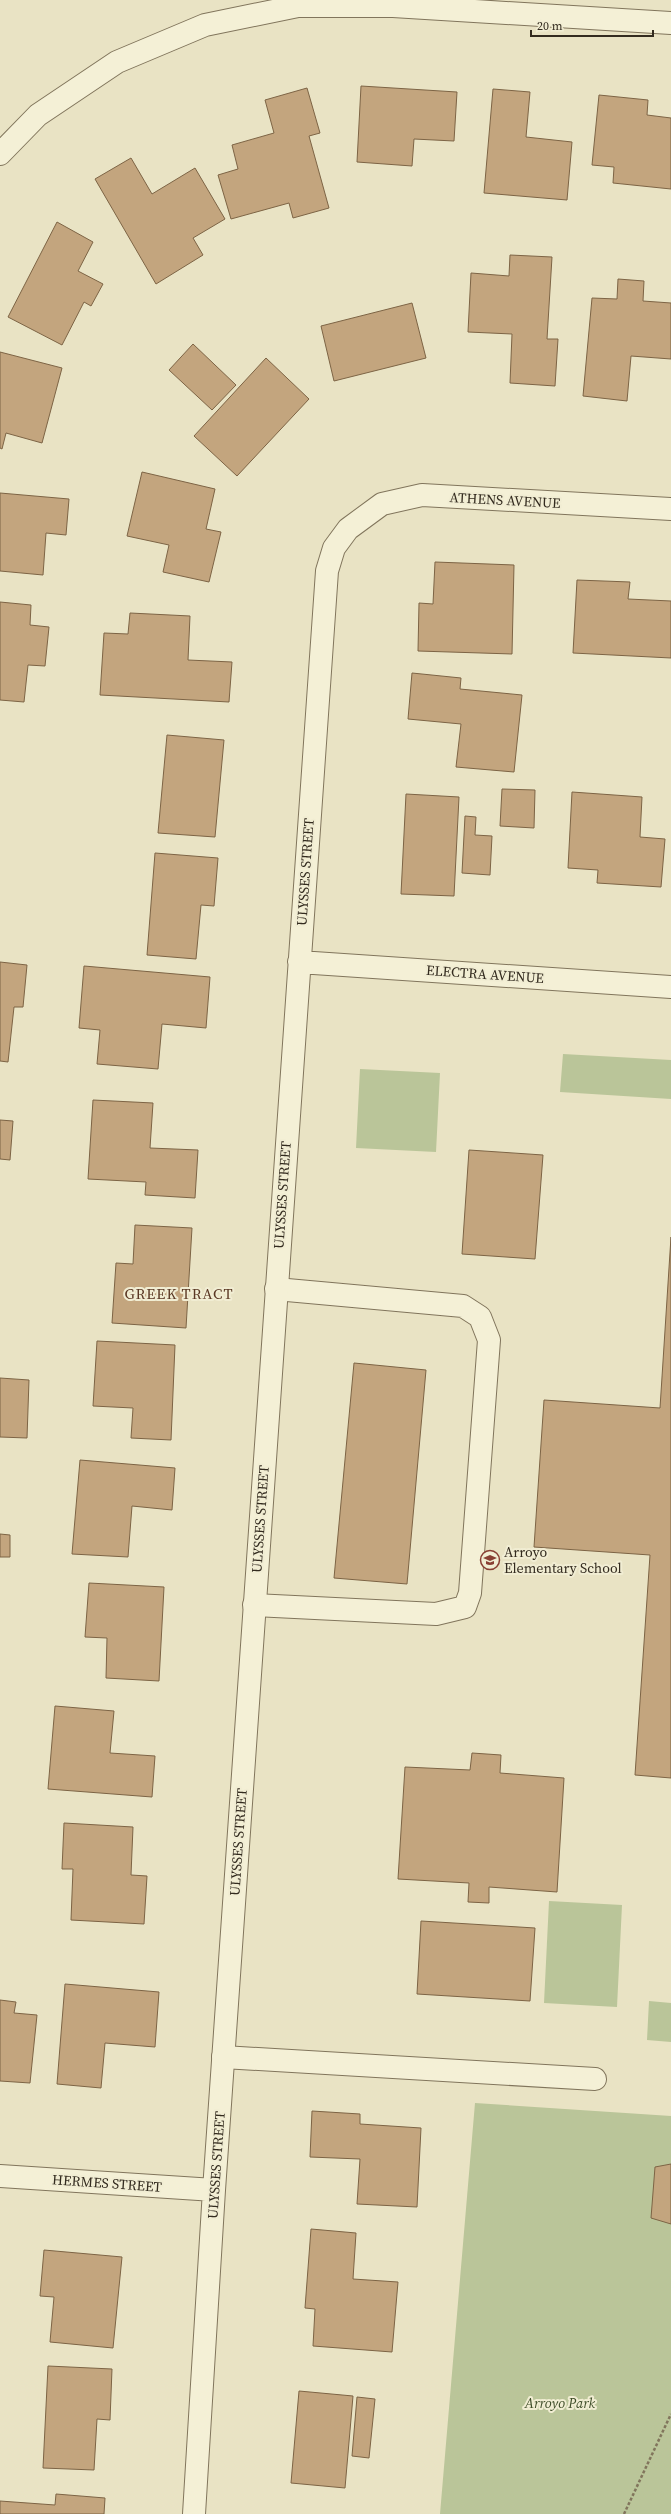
<svg xmlns="http://www.w3.org/2000/svg" width="671" height="2514" font-family="'Source Serif 4',serif">
	<style>
		.green { fill: #bac599 }
		.building { fill: #c3a57e; stroke: #7d6445 }
		.lines { fill: none; stroke-linecap: round; stroke-linejoin: round }
		.service-casing { stroke: #81755c; stroke-width: 24 }
		.minor-casing { stroke: #81755c; stroke-width: 24 }
		.path { stroke: #81755c; stroke-width: 2.5; stroke-dasharray: 3 2; stroke-linecap: butt }
		.service { stroke: #f4f0d6; stroke-width: 22 }
		.minor { stroke: #f4f0d6; stroke-width: 22 }
		.labels { text-anchor: middle; stroke-width: 4; stroke-linejoin: round; paint-order: stroke }
		.street-label { font-size: 14px; fill: #332b1f; stroke: #f1edd3 }
		.poi-label { font-size: 14px; fill: #332b1f; stroke: #f1edd3; text-anchor: start }
		.park-label { font-size: 14px; font-style: italic; fill: #3e4d28; stroke: #f1edd3 }
		.neighbourhood-label { font-size: 15px; letter-spacing: 1px; fill: #5a3723; stroke: #f1edd3 }
	</style>
	<rect width="100%" height="100%" fill="#e9e3c4"/>
	<!-- green -->
	<path class="green" d="M563,1054L671,1060V1099L560,1092Z
		M360,1069L440,1073L436,1152L356,1148Z
		M549,1901L622,1905L617,2007L544,2003Z
		M649,2001L671,2003V2042L647,2040Z
		M475,2103L671,2116V2514H440Z"/>
	<!-- building -->
	<path class="building" d="M361,86L457,92L454,141L414,139L412,166L357,162Z
		M307,88L320,133L309,136L329,208L293,218L289,203L231,219L218,175L238,169L232,145L274,133L265,100Z
		M493,89L530,92L526,137L572,142L567,200L484,193Z
		M599,95L648,100L647,115L671,118V189L613,183L614,167L592,165Z
		M131,158L152,194L195,168L225,219L193,238L203,255L156,284L95,179Z
		M57,222L93,242L78,271L103,284L91,306L84,302L62,345L8,317Z
		M510,255L552,257L547,339H558L555,386L510,383L512,334L468,332L471,273L509,276Z
		M618,279L644,281L643,301L671,303V359L631,356L627,401L583,396L592,298L617,299Z
		M412,303L426,358L334,381L321,326Z
		M193,344L236,385L212,410L169,370Z
		M0,352L62,368L42,443L6,433L2,449L0,448Z
		M266,358L309,399L237,476L194,436Z
		M142,472L215,489L206,529L221,532L209,582L163,572L169,545L127,536Z
		M0,493L69,499L66,535L46,533L43,575L0,571Z
		M435,562L514,565L512,654L418,651L419,603L433,604Z
		M577,580L630,582L628,599L671,601V658L573,653Z
		M0,602L31,605L30,625L49,627L45,666L28,665L24,702L0,700Z
		M130,613L190,616L188,660L232,662L229,702L100,695L104,633L128,634Z
		M412,673L461,678L460,689L522,695L514,772L456,767L461,724L408,719Z
		M167,735L224,740L215,837L158,833Z
		M502,789L535,790L534,828L500,826Z
		M572,792L642,797L640,837L665,839L661,887L597,883L598,870L568,868Z
		M406,794L459,797L454,896L401,894Z
		M465,816L476,817L475,835L492,836L490,875L462,873Z
		M155,853L218,858L214,906L201,905L196,959L147,955Z
		M0,962L27,965L23,1007H14L8,1062L0,1061Z
		M84,966L210,977L206,1028L162,1024L158,1069L97,1064L100,1030L79,1028Z
		M93,1100L153,1103L150,1148L198,1150L195,1198L145,1195L146,1182L88,1179Z
		M0,1120L13,1121L10,1160L0,1159Z
		M469,1150L543,1155L535,1259L462,1254Z
		M135,1225L192,1228L186,1328L112,1323L116,1263L133,1264Z
		M671,1237V1778L635,1775L650,1555L534,1547L544,1400L660,1408Z
		M97,1341L175,1345L171,1440L131,1438L133,1408L93,1406Z
		M354,1363L426,1370L407,1584L334,1578Z
		M0,1378L29,1380L27,1438L0,1437Z
		M80,1460L175,1468L172,1510L132,1506L128,1557L72,1554Z
		M0,1534L10,1535V1557H0Z
		M89,1583L164,1587L159,1681L106,1678L107,1638L85,1637Z
		M55,1706L114,1711L110,1753L155,1756L152,1797L48,1789Z
		M472,1753L501,1755L500,1773L564,1778L557,1892L489,1887V1903L468,1902L469,1883L398,1879L405,1767L470,1770Z
		M64,1823L133,1827L131,1875L147,1876L144,1924L71,1920L73,1869H62Z
		M421,1921L535,1928L530,2001L417,1994Z
		M65,1984L159,1992L155,2047L105,2043L101,2088L57,2084Z
		M0,2000L16,2002L14,2013L37,2015L30,2083L0,2081Z
		M312,2111L360,2114V2124L421,2128L417,2207L357,2204L360,2159L310,2157Z
		M671,2164V2224L651,2218L655,2167Z
		M311,2229L356,2233L353,2279L398,2282L392,2352L313,2346L315,2309L305,2308Z
		M44,2250L122,2257L113,2348L50,2342L54,2297L40,2296Z
		M48,2366L112,2369L110,2420L97,2419L94,2470L43,2468Z
		M299,2391L353,2396L345,2488L291,2483Z
		M357,2397L375,2399L369,2458L352,2456Z
		M56,2494L105,2498L104,2514H0V2501L55,2505Z"/>
	<g class="lines">
		<defs>
			<path id="service" d="M254,1605L436,1614L465,1607L470,1593L489,1340L480,1317L463,1306L276,1289
				M223,2057L595,2079"/>
			<path id="minor" d="M0,154L38,115L117,62L205,25L298,6H393L671,23
				M299,962L671,987
				M0,2176L214,2190
				M194,2514L214,2190L327,571L334,548L348,529L382,504L422,495L671,509"/>
		</defs>
		<!-- service casing -->
		<use href="#service" class="service-casing"/>
		<!-- minor casing -->
		<use href="#minor" class="minor-casing"/>
		<!-- path -->
		<path class="path" d="M624,2514L671,2414"/>
		<!-- service -->
		<use href="#service" class="service"/>
		<!-- minor -->
		<use href="#minor" class="minor"/>
	</g>
	<!-- icons -->
	<defs>
		<symbol id="school-ring" viewBox="-11 -11 22 22"><circle r="9.5" fill="#f1edd3" stroke="#893f33" stroke-width="1.5"/><path d="M0-5L7-2L0 1L-7-2ZM-4 1L0 2.5L4 1V4Q0 6-4 4Z" fill="#893f33"/></symbol>
	</defs>
	<g fill-rule="evenodd">
		<use href="#school-ring" x="479" y="1549" width="22" height="22"/>
	</g>
	<g class="labels">
		<!-- street labels -->
		<g class="street-label">
			<text transform="translate(505 500) rotate(3)" y="5">ATHENS AVENUE</text>
			<text transform="translate(305 872) rotate(-86)" y="5">ULYSSES STREET</text>
			<text transform="translate(485 974) rotate(4)" y="5">ELECTRA AVENUE</text>
			<text transform="translate(282 1195) rotate(-86)" y="5">ULYSSES STREET</text>
			<text transform="translate(260 1519) rotate(-86)" y="5">ULYSSES STREET</text>
			<text transform="translate(238 1842) rotate(-86)" y="5">ULYSSES STREET</text>
			<text transform="translate(216 2165) rotate(-86)" y="5">ULYSSES STREET</text>
			<text transform="translate(107 2183) rotate(4)" y="5">HERMES STREET</text>
		</g>
		<!-- poi labels -->
		<g class="poi-label">
			<text x="504" y="1557">Arroyo<tspan x="504" dy="16">Elementary School</tspan></text>
		</g>
		<!-- park labels -->
		<g class="park-label">
			<text x="560" y="2408">Arroyo Park</text>
		</g>
		<!-- neighbourhood labels -->
		<g class="neighbourhood-label">
			<text x="179" y="1299">GREEK TRACT</text>
		</g>
	</g>
	<!-- scale -->
	<path d="M531 30v6h122v-6" fill="none" stroke="#332b1f" stroke-width="2"/>
	<text x="537" y="30" font-size="12" fill="#332b1f" stroke="#f1edd3" stroke-width="3" paint-order="stroke">20 m</text>
</svg>
